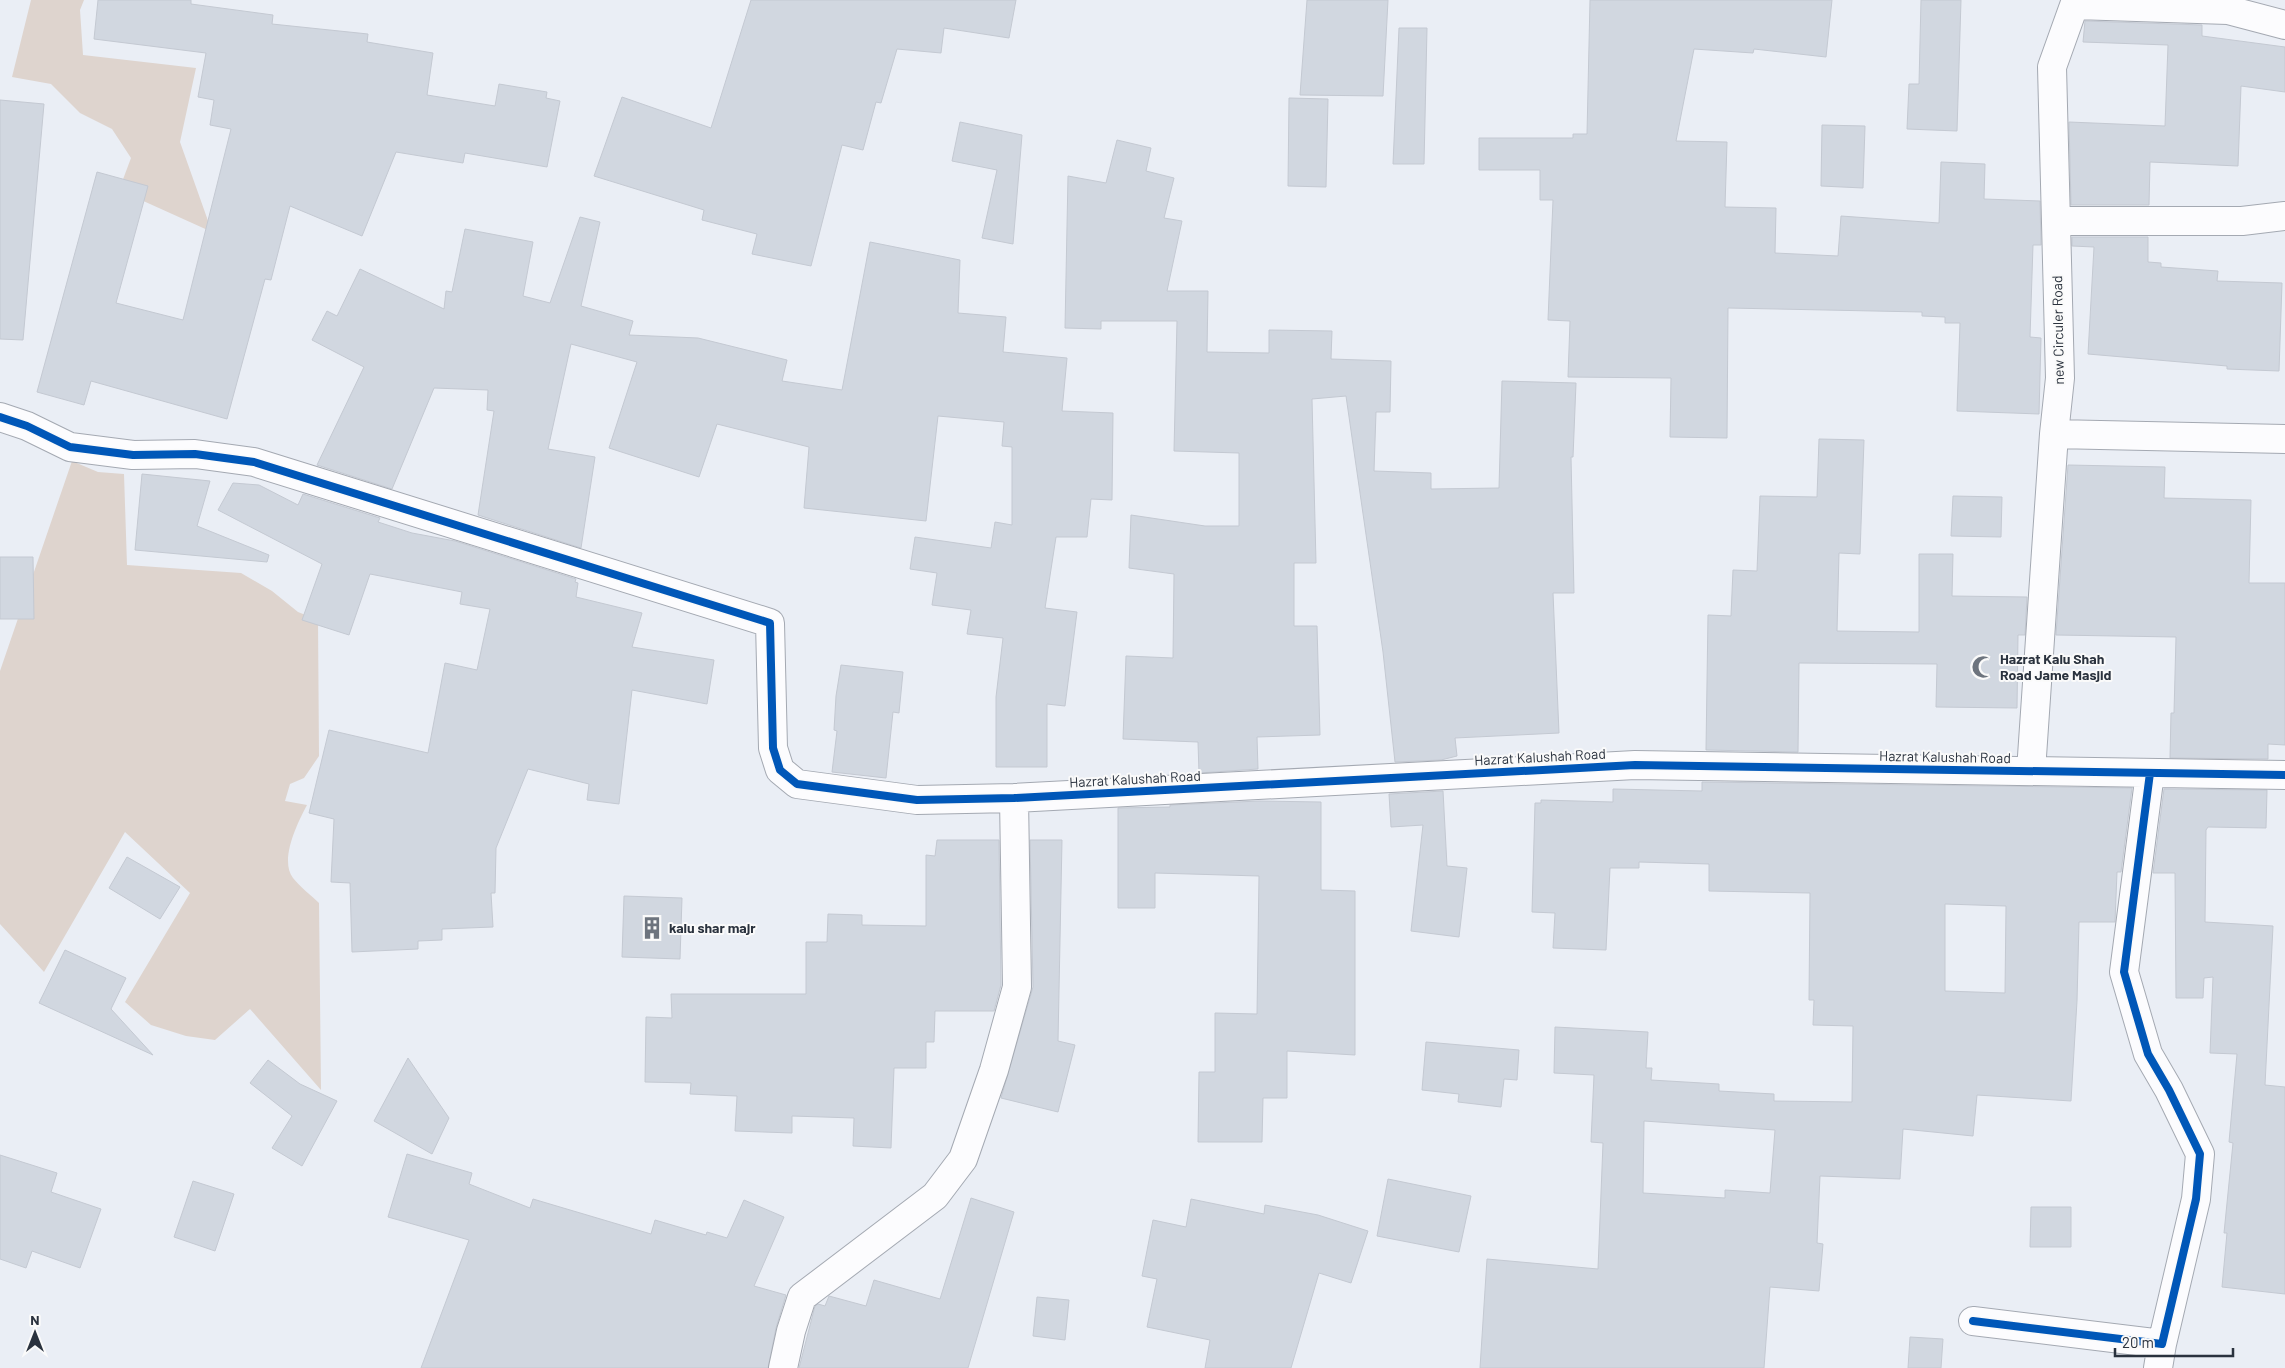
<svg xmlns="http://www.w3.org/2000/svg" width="2285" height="1368" font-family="Barlow,sans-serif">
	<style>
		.green { fill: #ded4ce }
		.building { fill: #d1d7e0; stroke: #c4c9d2; fill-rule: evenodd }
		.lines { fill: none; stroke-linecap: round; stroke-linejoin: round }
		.minor-casing { stroke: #a4a9b2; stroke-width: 30 }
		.minor { stroke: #fcfcfe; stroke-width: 28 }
		.cycleway-casing { stroke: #fafafa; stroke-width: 11 }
		.cycleway { stroke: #0057b8; stroke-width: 8 }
		.labels { text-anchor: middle; stroke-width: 4; stroke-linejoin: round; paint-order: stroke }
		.street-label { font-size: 14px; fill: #2a323e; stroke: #fafafa }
		.poi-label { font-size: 14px; font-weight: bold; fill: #2a323e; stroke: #fafafa; text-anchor: start }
	</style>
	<rect width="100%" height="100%" fill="#eaeef5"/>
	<!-- green -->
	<path class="green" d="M31,0H84L80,10L83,55L196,68L180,142L212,232L119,190L131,158L112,129L80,113L51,84L12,77Z
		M72,461L98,472L124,474L127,565L241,573L272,591L298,612L318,620L319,756L304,778L290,784L285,801L307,805C298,822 279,860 293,878C300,887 311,895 319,903L321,1090L250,1009L215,1040L186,1036L151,1025L125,1002L190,893L125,832L44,972L0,924V671Z"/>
	<!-- building -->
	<path class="building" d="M98,0H191V4L273,15L272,24L368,34L367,42L433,53L427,95L495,106L499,84L547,92L546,98L560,101L547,167L465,153L463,163L396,152L362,236L290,206L271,280L265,279L227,419L91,381L84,405L37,392L97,172L148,186L116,303L183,320L231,129L210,125L214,100L198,97L206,53L94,39Z
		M751,0H1016L1009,38L944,28L941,53L897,49L881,103L876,102L863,150L842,145L811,266L752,254L757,234L702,220L704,210L594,176L622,97L711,128Z
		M1307,0H1388L1383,96L1300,95Z
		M1590,0H1832L1826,57L1754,49L1753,53L1694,49L1676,141L1727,142L1725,207L1776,208L1775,253L1838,256L1841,216L1939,223L1941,162L1985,164L1984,199L2040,201L2041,245H2033L2030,337L2041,338L2039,414L1957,411L1960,323H1945V317L1922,316V312L1728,308L1727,438L1670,437L1671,378L1568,377L1570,321L1548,320L1553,200H1540V170H1479V138H1573V134H1587Z
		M1921,0H1961L1957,131L1907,129L1909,84H1919Z
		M2085,21L2202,25V36L2285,47V92L2241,86L2238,166L2150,162L2149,205H2071L2069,122L2165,126L2168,45L2083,42Z
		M1399,28H1427L1424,164H1393Z
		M1289,98L1328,99L1326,187L1288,186Z
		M0,100L44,104L23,340L0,339Z
		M960,122L1022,135L1013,244L982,238L997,170L952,161Z
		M1822,125L1865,126L1863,188L1821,186Z
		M1117,140L1151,148L1146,171L1174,178L1164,218L1182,221L1167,291H1208L1207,352L1269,353V330L1332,331L1331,359L1391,361L1390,412H1376L1374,471L1431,473V489L1499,488L1502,381L1576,383L1573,457H1571L1574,593H1553L1559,733L1455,738L1457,756L1441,760L1395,762L1383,652L1346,396L1312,399L1316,563H1294V626H1317L1320,735L1257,737L1258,769L1199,773L1198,742L1123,739L1126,656L1173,658L1174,574L1129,568L1131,515L1205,526H1239V453L1174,451L1177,321H1101V329L1065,328L1068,176L1106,183Z
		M580,217L600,222L581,306L633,321L629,335L698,338L787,360L782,381L842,390L870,242L960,260L958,313L1006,317L1003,352L1067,358L1062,411L1113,413L1112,500L1091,499L1087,537H1056L1045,608L1077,612L1065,706L1047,704V767H996V697L1003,638L967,634L971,610L932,605L937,573L910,569L915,537L991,548L995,522L1012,525V447L1002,446L1004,422L938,416L926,521L804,508L809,447L717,424L699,477L609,448L637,362L571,344L548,449L595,457L581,548L478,515L494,411L487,410L488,390L434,388L392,489L317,465L364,367L312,340L327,311L337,316L360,269L444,309L446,291L452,292L465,229L533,242L523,296L550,303Z
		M2072,237H2148V262L2161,263V267L2218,271L2217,281L2282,283L2279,371L2227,369V366L2088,354L2094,247L2072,246Z
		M1819,439L1864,440L1860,554L1839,553L1837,631L1919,632V554H1953L1952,596L2027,597L2025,635H2018L2017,708L1936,707L1937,664L1799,663L1798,752L1706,750L1708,615L1731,616L1733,570L1757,571L1760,496L1817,497Z
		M2068,465L2165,467L2164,498L2251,500L2249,583H2285V745L2268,744V759L2170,758L2171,713H2174L2176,637L2056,635Z
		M142,474L210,481L197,526L269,555L267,562L135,550Z
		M233,483L259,485L298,505L303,494L380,518L378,522L412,533L455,541L576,579L575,582L578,583L576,597L642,613L632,647L714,660L707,704L632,690L619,804L587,800L589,784L528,769L496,848L495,893H491L493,927L442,929V940L418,941V949L352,952L350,883L331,882L334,819L309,813L329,730L428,753L445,663L477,670L490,609L460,604L462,592L370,574L349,635L302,620L322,564L218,510Z
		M1953,496L2002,497L2001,537L1951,536Z
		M0,557H33L34,619H0Z
		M841,665L903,672L899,713L893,712L886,778L832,772L837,731L834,730L836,696Z
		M1702,782L2132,788L2121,872H2117L2115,922H2079L2077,1001L2071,1101L1977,1095L1973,1136L1903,1129L1900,1179L1820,1176L1817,1243L1823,1244L1819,1291L1770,1287L1764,1368H1480L1487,1259L1598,1269L1603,1143L1591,1142L1594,1075L1554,1073L1555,1027L1648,1032L1646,1068H1652L1651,1080L1719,1084V1091L1774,1094V1101L1852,1102L1853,1026L1813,1025L1814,1000H1809L1810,893L1709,891V864L1639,862V868H1610L1606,950L1553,948L1555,913L1532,912L1535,803H1541V800L1613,802V789L1702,791ZM1945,904L2006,906L2005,993L1945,991ZM1644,1121L1775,1130L1770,1193L1725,1190V1198L1643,1193Z
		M2164,789L2267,790L2266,828L2208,827L2206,830L2205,922L2273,926L2265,1085L2285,1087V1294L2222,1287L2227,1233H2224L2233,1143L2229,1142L2237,1054L2210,1053L2213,977L2204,978L2203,998H2176L2175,873H2153Z
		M1443,791L1447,866L1467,868L1459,937L1411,931L1423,825L1391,827L1389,794Z
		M1259,801L1321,802V890L1355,891V1055L1287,1051V1098H1263L1262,1142H1198L1199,1072H1215V1013L1257,1014L1259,876L1155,873V908H1118V808L1170,807V805Z
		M937,840H999L1001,985L994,1011H935L934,1042H926V1068H894L891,1148L853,1146L854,1118L792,1116V1133L735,1131L737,1096L690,1094L691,1083L645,1082L646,1017L672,1018L671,994H806V942H827L828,914L862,915V925L926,926V855L935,856Z
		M1030,840H1062L1058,1041L1075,1045L1058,1112L1001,1098L1033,987Z
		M127,857L180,887L160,919L109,888Z
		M624,896L682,898L680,959L622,957Z
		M65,950L126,978L111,1009L153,1055L39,1003Z
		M1426,1042L1519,1050L1517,1080L1504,1079L1501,1107L1458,1102L1459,1094L1422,1090Z
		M408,1058L449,1118L432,1154L374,1121Z
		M268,1060L300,1084L337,1101L302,1166L272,1148L292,1116L250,1083Z
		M407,1154L472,1173L469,1184L530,1208L533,1199L651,1234L655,1220L706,1235L707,1232L727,1238L744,1200L784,1217L754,1286L786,1295L776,1328L768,1368H421L469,1240L388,1217Z
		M0,1155L57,1173L51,1192L101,1209L80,1268L32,1251L26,1268L0,1259Z
		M1388,1179L1471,1196L1459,1252L1377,1236Z
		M193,1181L234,1194L215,1251L174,1237Z
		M971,1198L1014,1212L968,1368H799L815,1306L818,1304L825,1306L829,1296L866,1306L874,1280L940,1299Z
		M1191,1199L1264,1214L1265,1205L1318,1215L1368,1231L1351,1283L1319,1273L1291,1368H1205L1210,1340L1147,1327L1157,1279L1142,1276L1153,1220L1186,1227Z
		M2031,1207H2071V1247H2030Z
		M1037,1297L1069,1300L1065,1340L1033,1336Z
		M1910,1337L1943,1339L1941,1368H1908Z"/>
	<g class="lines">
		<defs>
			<path id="minor" d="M2076,0L2052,67L2060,378L2054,434L2285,439
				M2076,5L2228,10L2285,25
				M2056,221H2242L2285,216
				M0,417L27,426L70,447L133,455L195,454L254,462L770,623L773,748L780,770L797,784L917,800L1014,798L1635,765L2285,775
				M2031,771L2054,434
				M1973,1321L2162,1344L2196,1199L2200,1154L2169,1090L2148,1054L2124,972L2150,773
				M783,1368L791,1331L802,1297L935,1196L963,1159L994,1070L1017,987L1014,798
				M2158,1368L2162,1344"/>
		</defs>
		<!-- minor casing -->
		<use href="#minor" class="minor-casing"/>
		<!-- minor -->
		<use href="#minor" class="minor"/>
		<defs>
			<path id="cycleway" d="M0,417L27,426L70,447L133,455L195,454L254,462L770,623L773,748L780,770L797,784L917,800L1014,798L1635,765L2285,775
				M1973,1321L2162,1344L2196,1199L2200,1154L2169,1090L2148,1054L2124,972L2150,773"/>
		</defs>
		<!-- cycleway casing -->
		<use href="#cycleway" class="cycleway-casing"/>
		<!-- cycleway -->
		<use href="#cycleway" class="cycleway"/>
	</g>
	<!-- icons -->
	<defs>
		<symbol id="mosque-bare" viewBox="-9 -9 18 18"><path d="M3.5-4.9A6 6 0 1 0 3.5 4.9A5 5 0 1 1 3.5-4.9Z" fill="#6d747e" stroke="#fafafa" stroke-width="2.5" paint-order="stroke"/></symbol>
		<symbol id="building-bare" viewBox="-9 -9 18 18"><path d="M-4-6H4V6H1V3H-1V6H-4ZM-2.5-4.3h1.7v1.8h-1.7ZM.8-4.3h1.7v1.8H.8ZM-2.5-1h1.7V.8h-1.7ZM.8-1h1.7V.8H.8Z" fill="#6d747e" stroke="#fafafa" stroke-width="2.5" paint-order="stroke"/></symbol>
	</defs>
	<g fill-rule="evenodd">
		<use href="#mosque-bare" x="1967" y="651" width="32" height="32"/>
		<use href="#building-bare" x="636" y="912" width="32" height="32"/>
	</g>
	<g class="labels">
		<!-- street labels -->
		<g class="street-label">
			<text transform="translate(2058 330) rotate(-91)" y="5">new Circuler Road</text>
			<text transform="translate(1540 757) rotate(-3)" y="5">Hazrat Kalushah Road</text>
			<text transform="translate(1945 757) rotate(1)" y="5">Hazrat Kalushah Road</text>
			<text transform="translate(1135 779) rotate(-3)" y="5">Hazrat Kalushah Road</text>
		</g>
		<!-- poi labels -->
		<g class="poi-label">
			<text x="2000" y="664">Hazrat Kalu Shah<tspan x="2000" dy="16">Road Jame Masjid</tspan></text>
			<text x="669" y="933">kalu shar majr</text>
		</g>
	</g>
	<!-- north arrow -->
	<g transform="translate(35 1333)" stroke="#fafafa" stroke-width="4" paint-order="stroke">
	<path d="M0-4L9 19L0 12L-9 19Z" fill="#2a323e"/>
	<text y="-8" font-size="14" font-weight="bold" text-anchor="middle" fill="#2a323e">N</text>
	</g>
	<!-- scale -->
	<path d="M2115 1348v8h118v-8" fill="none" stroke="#2a323e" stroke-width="2.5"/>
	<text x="2122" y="1348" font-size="15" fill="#2a323e" stroke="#fafafa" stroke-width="4" paint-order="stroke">20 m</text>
</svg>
